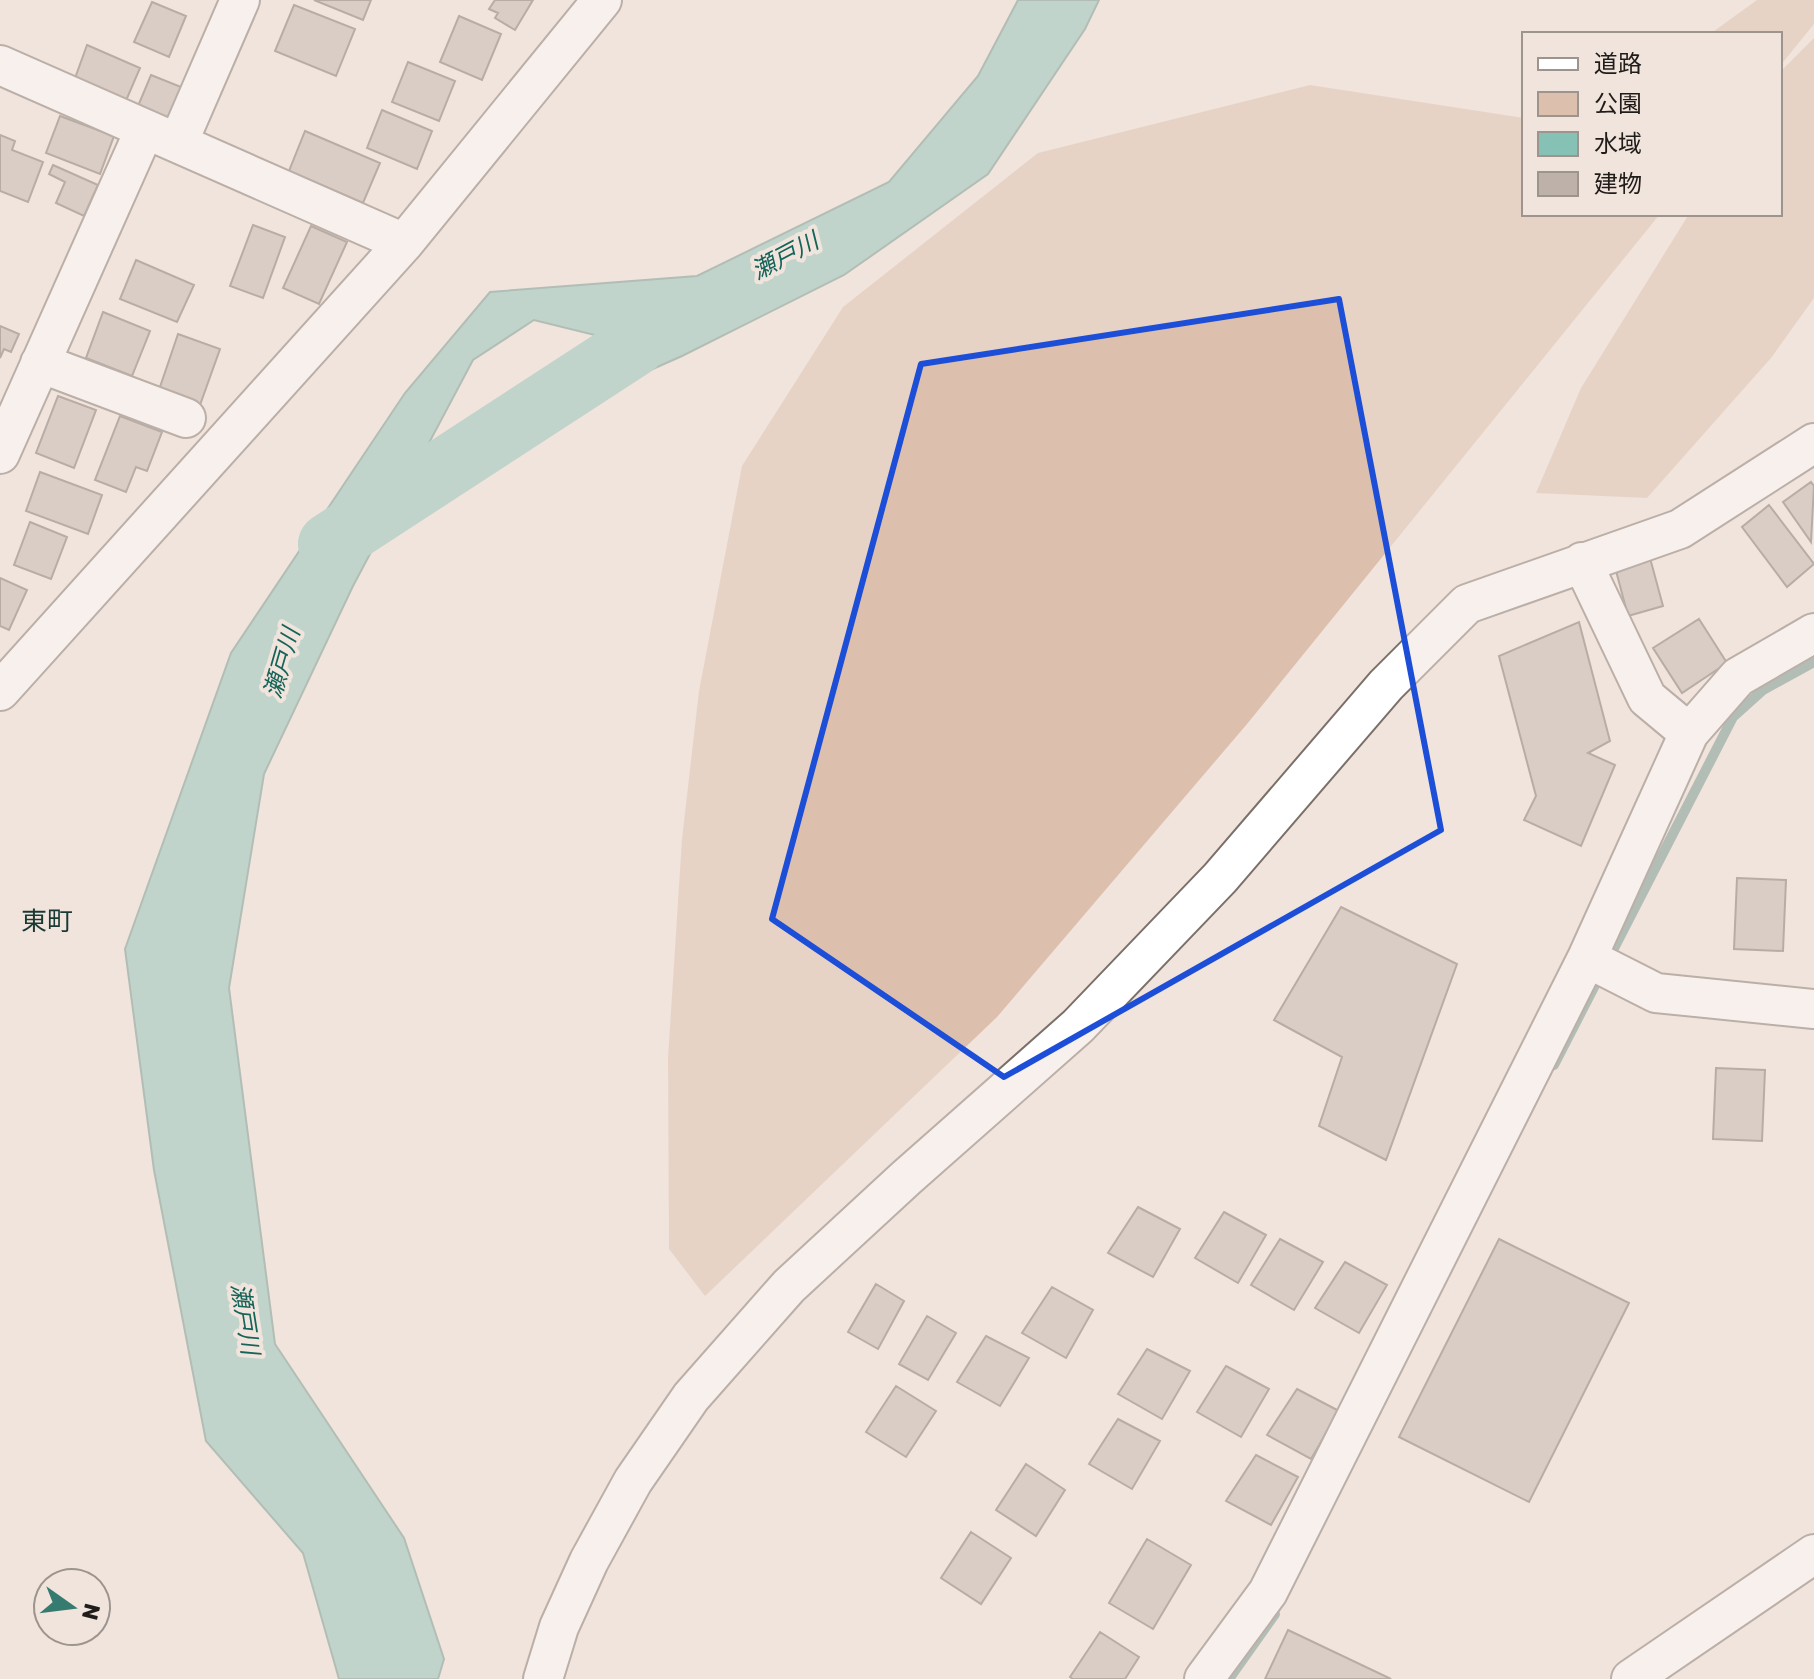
<svg xmlns="http://www.w3.org/2000/svg" width="1814" height="1679" font-family="Rubik,'Noto Sans JP',sans-serif">
	<style>
		.green { fill: #dcbfac }
		.water { fill: #85c1b5; stroke: #679086; stroke-width: 2 }
		.lines { fill: none; stroke-linecap: round; stroke-linejoin: round }
		.stream { stroke: #679086; stroke-width: 10 }
		.river { stroke: #85c1b5; stroke-width: 62 }
		.building { fill: #bdb1aa; stroke: #746963; stroke-width: 2 }
		.minor-casing { stroke: #7a7069; stroke-width: 42 }
		.minor { stroke: #fff; stroke-width: 38 }
		.marked { fill: none; stroke: #1d4ed8; stroke-width: 6; stroke-linejoin: round }
		.labels { text-anchor: middle; stroke-width: 8; stroke-linejoin: round; paint-order: stroke }
		.water-label { font-size: 24px; font-style: italic; fill: #156459; stroke: #f0e4dc }
		.quarter-label { font-size: 26px; fill: #193a34; stroke: #f0e4dc }
	</style>
	<rect width="100%" height="100%" fill="#f0e4dc"/>
	<!-- green -->
	<path class="green" d="M1757,0H1814V24L1780,66V34H1710Z
		M1814,38V298L1771,358L1647,498L1536,493L1581,388L1689,214H1780V72Z
		M1310,85L1524,118V214H1660L1247,724L997,1017L705,1296L669,1249L668,1058L682,839L699,691L742,466L843,307L1038,153Z"/>
	<!-- water -->
	<path class="water" d="M1018,0H1099L1085,29L988,174L844,275L682,356L531,423L615,340L534,320L473,360L353,586L264,774L229,988L275,1344L404,1538L444,1659L438,1679H339L303,1553L206,1441L154,1170L125,949L231,653L405,393L490,292L697,276L889,182L978,76Z"/>
	<g class="lines">
		<!-- stream -->
		<path class="stream" d="M1554,1065L1733,717L1763,690L1814,662
			M1229,1679L1275,1614"/>
		<!-- river -->
		<path class="river" d="M329,544L635,345"/>
	</g>
	<!-- building -->
	<path class="building" d="M314,0H371L363,20Z
		M495,0H533L515,30L495,18L498,13L489,9Z
		M152,2L186,16L169,57L134,42Z
		M294,5L355,29L336,76L275,51Z
		M459,16L501,34L482,80L440,62Z
		M87,45L140,68L125,103L74,81Z
		M408,62L455,81L439,121L392,102Z
		M151,75L186,89L172,121L138,106Z
		M382,110L432,131L417,169L367,148Z
		M60,116L114,136L100,174L46,153Z
		M305,131L380,163L363,203L289,171Z
		M0,135L15,141L12,150L43,162L28,202L0,191Z
		M53,165L98,185L84,216L56,203L65,182L49,174Z
		M253,225L285,237L263,298L230,286Z
		M311,226L347,242L319,304L283,288Z
		M136,260L194,285L177,322L120,299Z
		M103,312L150,331L132,376L86,358Z
		M0,326L19,334L11,352L4,349L0,358Z
		M178,334L220,349L200,405L159,390Z
		M58,396L96,410L74,468L36,453Z
		M120,416L162,432L147,471L136,467L126,492L95,480Z
		M40,472L102,495L88,534L26,511Z
		M1811,482L1814,486L1811,542L1783,502Z
		M1769,505L1814,564L1787,587L1742,527Z
		M30,522L67,537L51,579L14,565Z
		M1650,558L1663,606L1628,616L1615,567Z
		M0,578L27,590L9,630L0,626Z
		M1699,619L1727,663L1682,693L1653,648Z
		M1579,622L1610,741L1588,753L1615,765L1581,846L1524,820L1536,796L1499,656Z
		M1737,878L1786,880L1783,951L1734,949Z
		M1341,907L1457,964L1386,1160L1319,1126L1342,1057L1274,1020Z
		M1716,1068L1765,1070L1762,1141L1713,1139Z
		M1138,1207L1180,1229L1153,1277L1108,1253Z
		M1224,1212L1266,1235L1238,1283L1195,1258Z
		M1280,1239L1323,1262L1294,1310L1251,1285Z
		M1499,1239L1629,1303L1529,1502L1399,1437Z
		M1345,1262L1387,1285L1359,1333L1315,1308Z
		M876,1284L904,1301L878,1349L848,1332Z
		M1052,1287L1093,1310L1066,1358L1022,1333Z
		M927,1316L956,1333L928,1380L899,1364Z
		M986,1336L1029,1358L1000,1406L957,1382Z
		M1147,1349L1190,1371L1162,1419L1118,1394Z
		M1226,1366L1269,1389L1241,1437L1197,1412Z
		M896,1386L936,1411L906,1457L866,1432Z
		M1297,1389L1339,1411L1311,1459L1267,1435Z
		M1118,1419L1160,1441L1132,1489L1089,1464Z
		M1256,1455L1298,1477L1271,1525L1226,1501Z
		M1026,1464L1065,1490L1036,1536L996,1510Z
		M971,1532L1011,1558L981,1604L941,1578Z
		M1147,1539L1191,1565L1153,1629L1109,1603Z
		M1288,1630L1391,1679H1265Z
		M1100,1632L1139,1657L1125,1679H1073L1070,1677Z"/>
	<g class="lines">
		<defs>
			<path id="minor" d="M0,65L404,243
				M178,143L240,0
				M40,363L186,418
				M0,454L145,129
				M1582,562L1647,698L1689,733
				M0,691L404,243L602,0
				M1587,958L1656,993L1814,1009
				M543,1679L559,1627L589,1561L633,1481L691,1397L789,1286L906,1178L1078,1026L1220,878L1386,685L1467,604L1680,529L1814,443
				M1204,1679L1268,1592L1587,958L1689,733L1738,677L1814,633
				M1631,1679L1814,1554"/>
		</defs>
		<!-- minor casing -->
		<use href="#minor" class="minor-casing"/>
		<!-- minor -->
		<use href="#minor" class="minor"/>
	</g>
	<!-- marked area -->
	<path d="M0 0H1814V1679H0ZM1339,299L1441,830L1004,1077L772,919L921,364Z" fill="#f0e4dc" fill-opacity=".55" fill-rule="evenodd"/>
	<path class="marked" d="M1339,299L1441,830L1004,1077L772,919L921,364Z"/>
	<g class="labels">
		<!-- water labels -->
		<g class="water-label">
			<text transform="translate(785 256) rotate(-28)" y="8">瀬戸川</text>
			<text transform="translate(282 663) rotate(-74)" y="8">瀬戸川</text>
			<text transform="translate(245 1319) rotate(81)" y="8">瀬戸川</text>
		</g>
		<!-- quarter labels -->
		<g class="quarter-label">
			<text x="47" y="930">東町</text>
		</g>
	</g>
	<!-- legend -->
	<rect x="1522" y="32" width="260" height="184" fill="#f0e4dc" stroke="#9d948e" stroke-width="2"/>
	<rect x="1538" y="58" width="40" height="12" fill="#ffffff" stroke="#9d948e" stroke-width="2"/>
	<text x="1594" y="72" font-size="24" fill="#201c19">道路</text>
	<rect x="1538" y="92" width="40" height="24" fill="#dcbfac" stroke="#9d948e" stroke-width="2"/>
	<text x="1594" y="112" font-size="24" fill="#201c19">公園</text>
	<rect x="1538" y="132" width="40" height="24" fill="#85c1b5" stroke="#9d948e" stroke-width="2"/>
	<text x="1594" y="152" font-size="24" fill="#201c19">水域</text>
	<rect x="1538" y="172" width="40" height="24" fill="#bdb1aa" stroke="#9d948e" stroke-width="2"/>
	<text x="1594" y="192" font-size="24" fill="#201c19">建物</text>
	<!-- north arrow -->
	<g transform="translate(72 1607) rotate(104)"><circle r="38" fill="#f0e4dc" stroke="#9d948e" stroke-width="2"/>
	<path d="M0-6L14 30L0 20L-14 30Z" fill="#367b6f"/>
	<text y="-12" font-size="22" font-weight="bold" text-anchor="middle" fill="#201c19">N</text>
	</g>
</svg>
